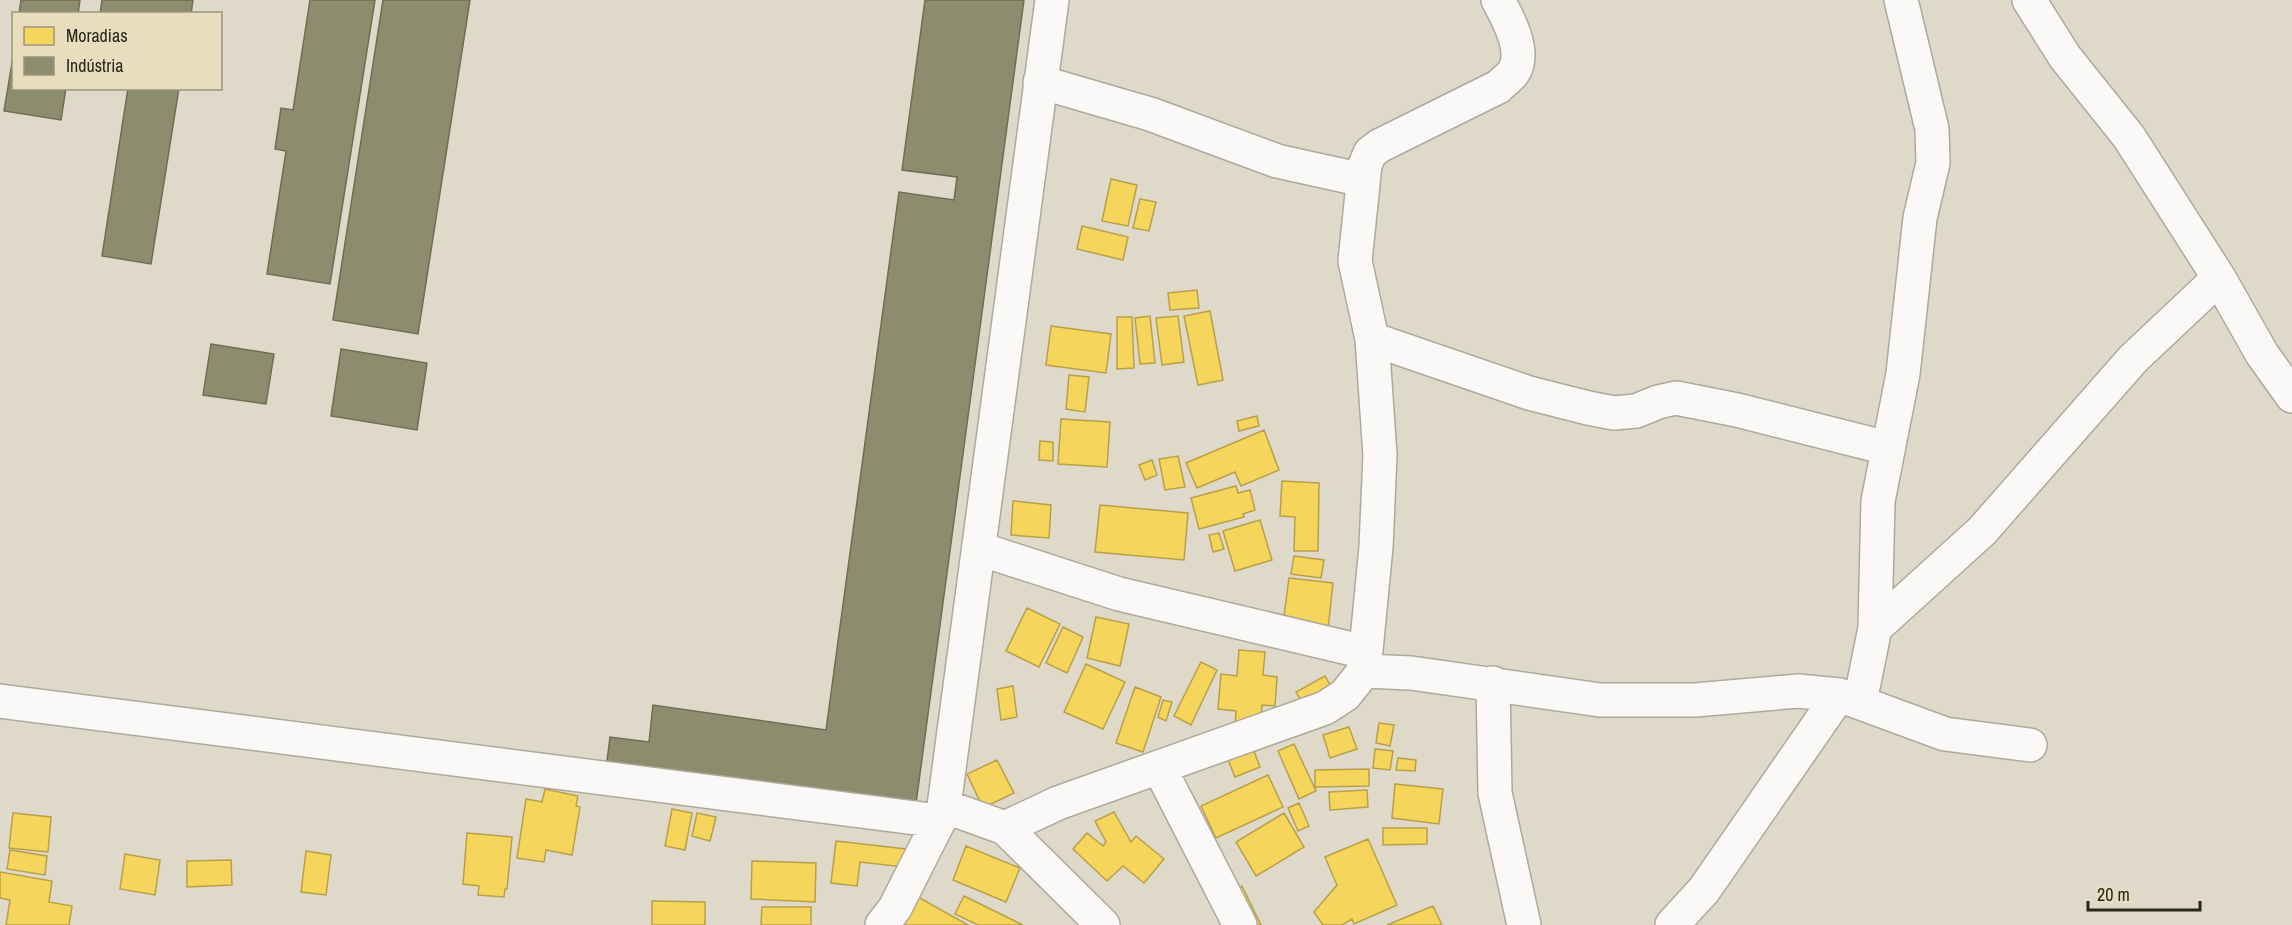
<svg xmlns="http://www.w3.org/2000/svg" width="2292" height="925" font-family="'Archivo Narrow',sans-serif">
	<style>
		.homes { fill: #f6d55c; stroke: #b9a048; stroke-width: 1.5 }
		.industry { fill: #8c8c6e; stroke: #6f6d55; stroke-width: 1.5 }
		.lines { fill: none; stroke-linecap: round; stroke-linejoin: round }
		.minor-casing { stroke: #ada99c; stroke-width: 36 }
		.minor { stroke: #faf9f7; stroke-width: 33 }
	</style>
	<rect width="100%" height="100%" fill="#ded9c8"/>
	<!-- homes -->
	<path class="homes" d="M1111,179L1137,185L1128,226L1102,221Z
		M1140,199L1156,202L1149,231L1133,228Z
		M1082,226L1128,237L1123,260L1077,249Z
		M1197,290L1199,308L1170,310L1168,293Z
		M1210,311L1223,380L1198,385L1184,316Z
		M1150,316L1155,363L1140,364L1135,318Z
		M1178,316L1184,362L1162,365L1156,318Z
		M1117,317H1132L1134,368L1117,369Z
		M1051,326L1111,334L1106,373L1046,365Z
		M1069,375L1089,377L1085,412L1066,409Z
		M1257,416L1259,426L1239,431L1237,421Z
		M1061,419L1110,422L1107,467L1058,464Z
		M1264,430L1279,470L1241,486L1235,472L1197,488L1186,463Z
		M1040,441L1053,442V461L1039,460Z
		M1178,456L1185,487L1165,490L1159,459Z
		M1152,460L1157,475L1145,480L1139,465Z
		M1282,481L1319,483L1318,551H1294L1295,517L1280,516Z
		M1236,486L1238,493L1250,490L1255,510L1243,514L1244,517L1199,529L1191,498Z
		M1013,501L1051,505L1049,538L1011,535Z
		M1100,505L1188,513L1184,560L1095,552Z
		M1260,520L1272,560L1235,571L1223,531Z
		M1219,533L1224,549L1213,552L1209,535Z
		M1294,556L1324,560L1321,578L1291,574Z
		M1289,578L1333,583L1328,629L1283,624Z
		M1027,608L1060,624L1039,667L1006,651Z
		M1096,617L1129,624L1120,666L1087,658Z
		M1063,627L1083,637L1067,673L1046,663Z
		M1239,650L1265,652L1263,675L1277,677L1275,706L1262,705L1260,729L1235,727L1236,711L1218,709L1221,674L1237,676Z
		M1201,662L1217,670L1191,725L1174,716Z
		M1086,664L1125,682L1103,729L1064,712Z
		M1325,676L1334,692L1305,708L1296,692Z
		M1013,686L1017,717L1001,720L997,689Z
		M1135,687L1161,697L1143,752L1116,743Z
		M1163,700L1172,702L1166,721L1158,717Z
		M1379,723L1394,725L1390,746L1376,743Z
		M1349,727L1357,749L1330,758L1323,735Z
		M1294,744L1316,791L1299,799L1278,751Z
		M1252,746L1260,767L1235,777L1227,757Z
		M1375,749L1393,751L1390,770L1373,768Z
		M1398,758L1416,760L1415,771L1396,770Z
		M997,760L1014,793L983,808L967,774Z
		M1369,769V786L1315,787V770Z
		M1268,775L1283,807L1216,838L1201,806Z
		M1395,784L1443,789L1439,824L1392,818Z
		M545,789L578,796L576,806L580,807L572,855L546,850L544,862L517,858L526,799L542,802Z
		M1367,790L1368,807L1330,810L1329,792Z
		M1299,803L1309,826L1298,831L1288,808Z
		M672,809L692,813L685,850L665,846Z
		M1114,812L1131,842L1136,836L1164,859L1144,883L1123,866L1107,881L1073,849L1087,833L1103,846L1106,842L1095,821Z
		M13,813L51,817L48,852L9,848Z
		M697,813L716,817L710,841L692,836Z
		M1284,813L1304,847L1256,876L1236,842Z
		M1383,828H1427V844L1383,845Z
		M467,833L512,837L507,889H505L504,897L478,895L479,886L463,884Z
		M1368,839L1397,905L1354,924L1352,919L1342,925H1323L1314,912L1337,885L1325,857Z
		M836,841L906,849L904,867L860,862L857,886L831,883Z
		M966,846L1020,868L1006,902L953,880Z
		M10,850L47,856L45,875L7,869Z
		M306,851L331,855L326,895L301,892Z
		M125,854L160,860L155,895L120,889Z
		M231,860L232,885L187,887V861Z
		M752,861L816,863L815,902L751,899Z
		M0,872L52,881L49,902L72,906L69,925H6L10,900L0,898Z
		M1242,886L1261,925H1244L1228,894Z
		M964,896L1023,925H978L955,914Z
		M918,897L968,925H903Z
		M652,901L705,902V925H652Z
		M1433,906L1442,925H1387Z
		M762,907H811V925H761Z"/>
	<!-- industry -->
	<path class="industry" d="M21,0H80L78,14H19Z
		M102,0H193L191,14H100Z
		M310,0H375L330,284L267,274L286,151L275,149L281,108L293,110Z
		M383,0H470L418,334L333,320Z
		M925,0H1024L915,811L606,769L610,737L649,742L653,705L826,730L899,192L954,200L957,177L902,170Z
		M925,0H1024L915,811L606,769L610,737L649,742L653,705L826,730L899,192L954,200L957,177L902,170Z
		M14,51V88H66L61,120L4,111Z
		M128,88H179L151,264L102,256Z
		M211,344L274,354L266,404L203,395Z
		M341,349L427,363L417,430L331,416Z"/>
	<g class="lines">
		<defs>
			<path id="minor" d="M2029,0L2065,57L2129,137L2219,278L2262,354L2292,396
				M1040,82L1150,114L1277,161L1363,180
				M1372,339L1529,393L1588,408L1614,413L1636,411L1658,402L1676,398L1737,410L1887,448
				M980,549L1119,594L1365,652
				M1875,628L1982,531L2133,359L2219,278
				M1364,671L1411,673L1600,700H1695L1798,691L1839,695L1945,734L2030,745
				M1493,683L1495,793L1524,925
				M0,701L939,821L944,806L1052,0
				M1860,702L1875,628L1878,501L1903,374L1920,218L1933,163L1932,129L1901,0
				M1159,767L1240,925
				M944,806L1005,828L1103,925
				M1005,828L1058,803L1325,708L1345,695L1364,671L1376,547L1380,455L1372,339L1355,261L1365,165L1370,153L1379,146L1498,87C1503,82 1509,78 1513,73C1527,53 1508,18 1498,0
				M882,925L895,908L939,821
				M1672,925L1704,890L1839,695"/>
		</defs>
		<!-- minor casing -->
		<use href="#minor" class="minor-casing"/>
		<!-- minor -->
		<use href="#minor" class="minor"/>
	</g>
	<!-- legend -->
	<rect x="12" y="12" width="210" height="78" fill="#e8debe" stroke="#9c947c" stroke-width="1.5"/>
	<rect x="24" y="27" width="30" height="18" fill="#f6d55c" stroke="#9c947c" stroke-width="1.5"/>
	<text x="66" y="42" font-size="18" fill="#2a261a">Moradias</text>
	<rect x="24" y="57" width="30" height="18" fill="#8c8c6e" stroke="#9c947c" stroke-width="1.5"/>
	<text x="66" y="72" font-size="18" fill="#2a261a">Indústria</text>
	<!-- scale -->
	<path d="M2088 901v9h112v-9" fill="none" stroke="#2a261a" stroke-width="3"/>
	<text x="2097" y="901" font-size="18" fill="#2a261a" stroke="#e8debe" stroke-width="4.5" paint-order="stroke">20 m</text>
</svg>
